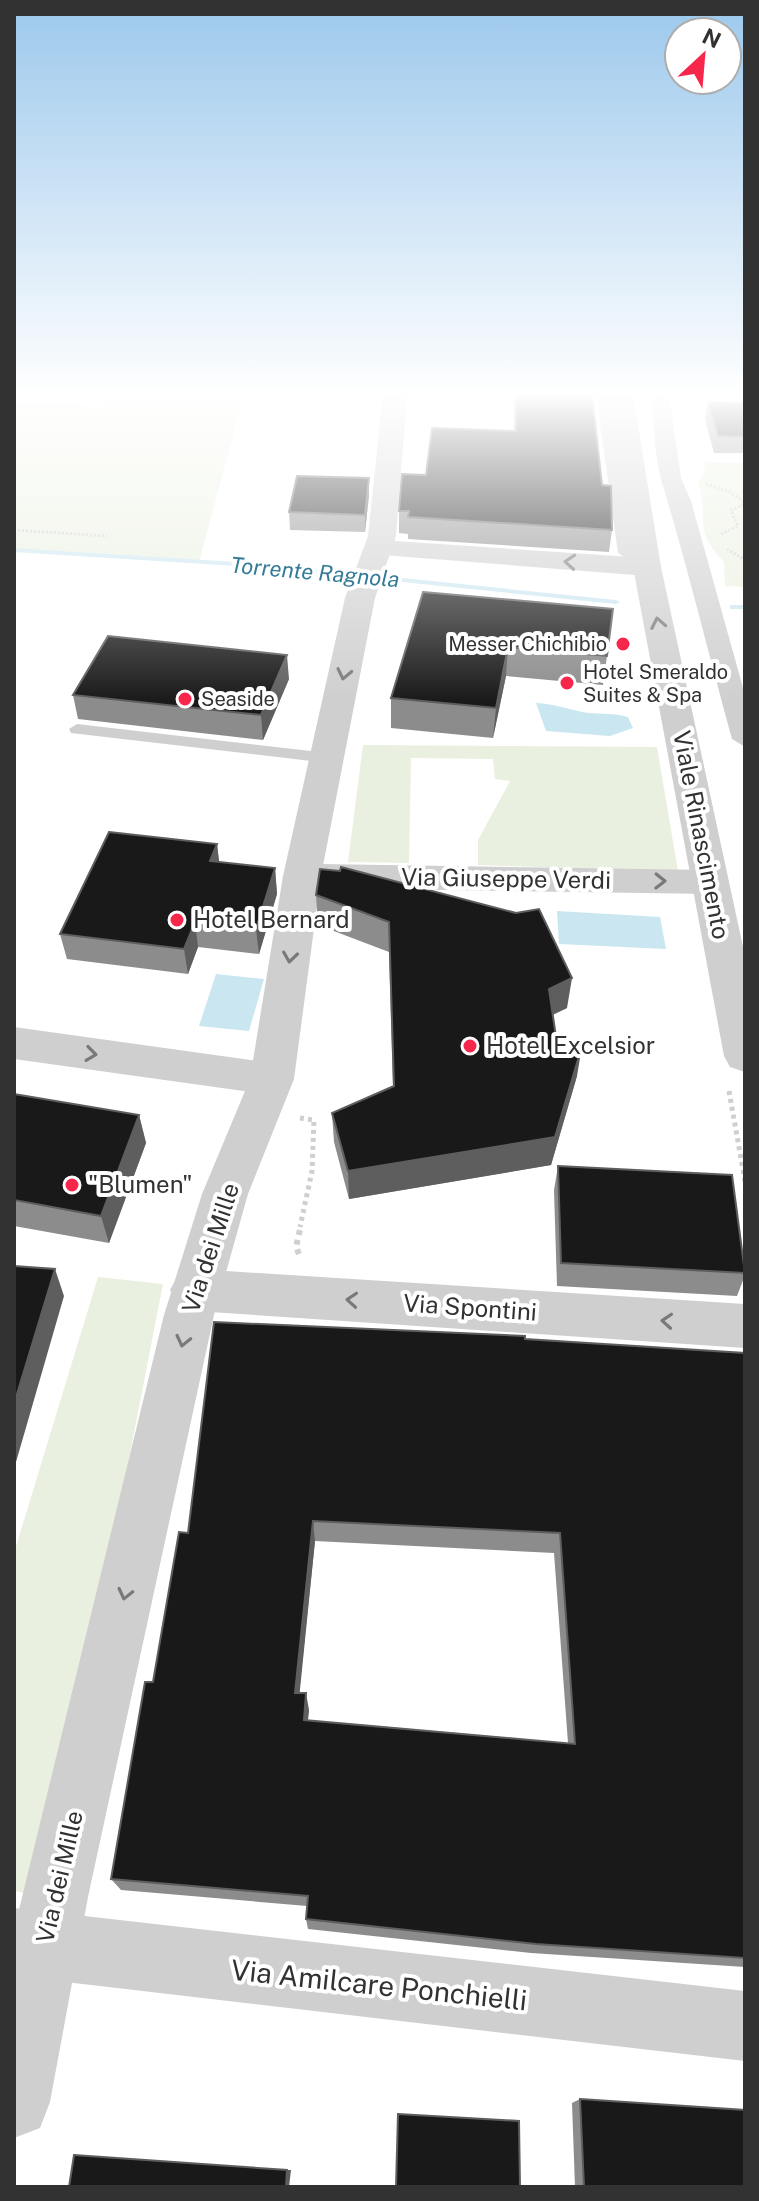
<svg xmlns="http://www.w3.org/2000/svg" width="759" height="2201" font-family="'Public Sans',sans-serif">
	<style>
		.green { fill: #eaf0df }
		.water { fill: #cae6f1 }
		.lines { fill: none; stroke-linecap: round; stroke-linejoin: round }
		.stream { fill: #cae6f1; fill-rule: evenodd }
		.path-far2 { stroke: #cfcfcf; stroke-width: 3; stroke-dasharray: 2 2; stroke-linecap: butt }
		.path-far1 { stroke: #cfcfcf; stroke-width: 5; stroke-dasharray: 4 4; stroke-linecap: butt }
		.path { stroke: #cfcfcf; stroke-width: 6; stroke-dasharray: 5 5; stroke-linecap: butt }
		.service { fill: #cfcfcf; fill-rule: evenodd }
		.pedestrian { fill: #cfcfcf; fill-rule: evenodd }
		.minor { fill: #cfcfcf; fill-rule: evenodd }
		.tertiary { fill: #cfcfcf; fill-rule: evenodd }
		.wall { fill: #8c8c8c; fill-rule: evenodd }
		.shaded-wall { fill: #5e5e5e }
		.building { fill: #191919; stroke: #5e5e5e; stroke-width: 2; fill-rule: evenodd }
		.oneway { stroke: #797979 }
		.poi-dot { fill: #f7264b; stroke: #fff; stroke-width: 3 }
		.labels { text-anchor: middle; stroke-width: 8; stroke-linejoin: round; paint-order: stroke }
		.far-poi-label { font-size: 20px; fill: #323232; stroke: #fff; text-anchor: start }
		.far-water-label { font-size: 22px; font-style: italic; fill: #347b97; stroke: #fff }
		.street-label { font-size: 24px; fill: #323232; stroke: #fff }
		.poi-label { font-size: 24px; fill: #323232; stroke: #fff; text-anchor: start }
		.near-street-label { font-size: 28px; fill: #323232; stroke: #fff }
	</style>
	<rect width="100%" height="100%" fill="#fff"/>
	<!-- green -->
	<path class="green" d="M110,395L243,398L199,562L14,550V401L100,406Z
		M704,462L745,463V587L725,586L724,562C691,527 710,521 698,482L705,471Z
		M363,745L657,747L678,871L478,865V840L510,781L495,779L493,759L411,758L409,863L348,862Z
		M98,1277L163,1284L94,1638L30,1894L14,1891V1553Z"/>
	<!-- water -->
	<path class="water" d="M536,703C555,704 570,710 588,713C602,714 614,713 628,717L633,728L610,736L546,731Z
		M557,911L660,917L666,949L559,944Z
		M216,974L264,979L249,1031L199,1026Z"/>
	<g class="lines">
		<!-- stream -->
		<path class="stream" d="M14,548L266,564L616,600L620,602L616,604L266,568L14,552Z
			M730,605H745V609H730Z"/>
		<!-- path-far2 -->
		<path class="path-far2" d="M706,484L728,491L745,502
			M14,530L107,536
			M721,534L738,526L731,510L745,504
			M727,549L745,560"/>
		<!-- path-far1 -->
		<path class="path-far1" d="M729,1091L745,1181
			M300,1118L314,1120L312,1171L300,1227"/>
		<!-- path -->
		<path class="path" d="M299,1254L296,1247L301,1225"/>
		<!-- service -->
		<path class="service" d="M77,724L328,753L337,758L328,763L71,733L69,729Z"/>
		<!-- pedestrian -->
		<path class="pedestrian" d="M596,394H614L640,553L629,560L618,553Z
			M651,394H669L681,478L691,501L745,695V747L732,739C708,652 687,565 661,479C654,453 654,421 651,394Z"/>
		<!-- minor -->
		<path class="minor" d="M380,540L647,558L657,561L661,567L657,573L647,576L370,554L366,548L370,542Z
			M320,864L710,870L723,873L729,882L723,891L710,894L320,888L307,885L301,876L307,867Z
			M14,1027L272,1063L287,1067L294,1079L287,1091L272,1095L14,1059Z
			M195,1269L745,1304V1348L195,1311L178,1305L170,1290L178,1275Z
			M14,1908L745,1991V2061L14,1976Z"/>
		<!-- tertiary -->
		<path class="tertiary" d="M383,394H407L396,536L375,598L321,876L294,1079L248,1194L214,1315L88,1897L50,2102L40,2128L14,2138V1930L164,1315L202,1194L250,1079L283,876L345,598L368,536Z
			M609,394H633L661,567L745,956V1072L730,1067L724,1056L633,567Z"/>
	</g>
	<!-- wall -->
	<path class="wall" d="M514,394H592L602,485L612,530L609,552L408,539V534L399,533V511L426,475L514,431Z
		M708,402L745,403V453H714L705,419Z
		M369,495L365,532L290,530L289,512Z
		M423,592L607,656L603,685L506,676L493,738L391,728V698Z
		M289,679L263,740L78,719L73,695Z
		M217,844L219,862L275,868L277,894L259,954L198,947L188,974L67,959L60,934Z
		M320,869L567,1008L553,1015L557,1044L577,1076L551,1165L349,1199L334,1142L332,1113L393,1087L389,952L318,925L316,895Z
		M14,1094L139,1115L146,1143L109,1243L14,1226Z
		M558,1166L745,1267V1275L737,1296L557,1286L554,1190Z
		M525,1339L745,1353V1967L531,1953L308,1929L306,1919L307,1906L121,1890L111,1879L153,1682L188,1533ZM315,1541L554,1553L568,1743L308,1720L309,1710L299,1693Z
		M580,2099L745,2187H575L572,2103Z"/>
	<!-- shaded-wall -->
	<path class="shaded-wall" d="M369,478V495L365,532V515Z
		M508,647L506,676L493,738L496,708Z
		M287,655L289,679L263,740L261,715Z
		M217,844L220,869L210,861Z
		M275,868L277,894L259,954L256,929Z
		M195,922L198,947L188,974L184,949Z
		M572,978L567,1008L545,1018L549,989Z
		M582,1046L577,1076L551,1165L349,1199L348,1171Z
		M139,1115L146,1143L109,1243L101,1216Z
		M55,1269L64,1296L14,1469V1404Z
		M313,1521L315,1541L298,1709L295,1693Z
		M306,1693L309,1710L306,1735L304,1720Z
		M287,2170H291L289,2187H286Z"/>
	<!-- building -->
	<path class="building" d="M516,394H592L602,485L611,486L612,530L408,517L409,511H399L402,474L426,475L432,428L516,431Z
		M708,402L745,403V437L718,436Z
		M297,476L369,478L365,515L289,512Z
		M423,592L613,609L607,656L508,647L496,708L391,698Z
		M108,636L287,655L261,715L73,695Z
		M109,832L217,844L210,861L275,868L256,929L195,922L184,949L60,934Z
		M341,867L516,913L539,909L572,978L549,989L557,1044L582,1046L555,1137L348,1171L332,1113L394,1086L389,922L316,895L320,869L340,871Z
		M14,1094L139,1115L101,1216L14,1200Z
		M558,1166L732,1175L745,1273L561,1263Z
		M14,1266L55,1269L14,1404Z
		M214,1322L525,1336V1339L745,1353V1958L536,1944L306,1919L308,1896L111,1879L145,1682H153L179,1532L188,1533ZM313,1521L560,1533L575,1744L304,1720L306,1693H295Z
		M580,2099L745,2110V2187H584Z
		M398,2114L519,2121L520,2187H396Z
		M74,2155L287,2170L286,2187H69Z"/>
	<!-- one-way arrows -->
	<defs><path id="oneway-chevron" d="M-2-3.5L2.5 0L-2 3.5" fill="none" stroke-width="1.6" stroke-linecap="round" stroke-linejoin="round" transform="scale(2)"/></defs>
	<g class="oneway">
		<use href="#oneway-chevron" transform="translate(570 562) rotate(-176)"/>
		<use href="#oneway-chevron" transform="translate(658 623) rotate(-101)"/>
		<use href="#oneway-chevron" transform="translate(344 674) rotate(102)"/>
		<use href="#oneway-chevron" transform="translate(660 881) rotate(1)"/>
		<use href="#oneway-chevron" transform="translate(290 957) rotate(98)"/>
		<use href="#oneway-chevron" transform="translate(91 1054) rotate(8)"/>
		<use href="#oneway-chevron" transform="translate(352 1300) rotate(-176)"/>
		<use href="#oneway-chevron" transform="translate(667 1321) rotate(-176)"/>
		<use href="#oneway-chevron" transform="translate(183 1341) rotate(103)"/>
		<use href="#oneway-chevron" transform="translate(125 1594) rotate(103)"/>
	</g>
	<!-- sky -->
	<linearGradient id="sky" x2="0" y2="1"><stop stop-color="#9cc8ec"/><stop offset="0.56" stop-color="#fff"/><stop offset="1" stop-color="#fff" stop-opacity="0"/></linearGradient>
	<rect width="759" height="702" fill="url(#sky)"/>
	<!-- markers -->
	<g class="poi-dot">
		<circle cx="623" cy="644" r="8"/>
		<circle cx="567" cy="683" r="8"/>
		<circle cx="185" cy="699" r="8"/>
		<circle cx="177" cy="920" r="8"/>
		<circle cx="470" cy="1046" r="8"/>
		<circle cx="72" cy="1185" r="8"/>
	</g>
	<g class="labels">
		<!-- far-poi labels -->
		<g class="far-poi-label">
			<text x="607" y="651" text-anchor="end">Messer Chichibio</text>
			<text x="583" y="679">Hotel Smeraldo<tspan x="583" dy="23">Suites &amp; Spa</tspan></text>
			<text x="201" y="706">Seaside</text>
		</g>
		<!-- far-water labels -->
		<g class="far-water-label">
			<text transform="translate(315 572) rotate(5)" y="8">Torrente Ragnola</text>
		</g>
		<!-- street labels -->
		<g class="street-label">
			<text transform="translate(701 835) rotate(79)" y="8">Viale Rinascimento</text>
			<text transform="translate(506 879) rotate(1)" y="8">Via Giuseppe Verdi</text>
			<text transform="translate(211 1248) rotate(-72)" y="8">Via dei Mille</text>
			<text transform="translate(470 1308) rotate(4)" y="8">Via Spontini</text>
			<text transform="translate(60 1877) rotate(-77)" y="8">Via dei Mille</text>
		</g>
		<!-- poi labels -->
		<g class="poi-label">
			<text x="193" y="928">Hotel Bernard</text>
			<text x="486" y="1054">Hotel Excelsior</text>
			<text x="88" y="1193">"Blumen"</text>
		</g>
		<!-- near-street labels -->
		<g class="near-street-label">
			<text transform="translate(379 1985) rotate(6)" y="10">Via Amilcare Ponchielli</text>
		</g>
	</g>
	<!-- border -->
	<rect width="759" height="2201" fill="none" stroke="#323232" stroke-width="32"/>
	<!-- north arrow -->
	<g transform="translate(703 56) rotate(26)"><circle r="38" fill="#ffffff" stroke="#adadad" stroke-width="2"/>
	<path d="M0-6L14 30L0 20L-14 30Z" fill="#f7264b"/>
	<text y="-12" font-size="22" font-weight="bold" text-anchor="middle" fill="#323232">N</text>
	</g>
</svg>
